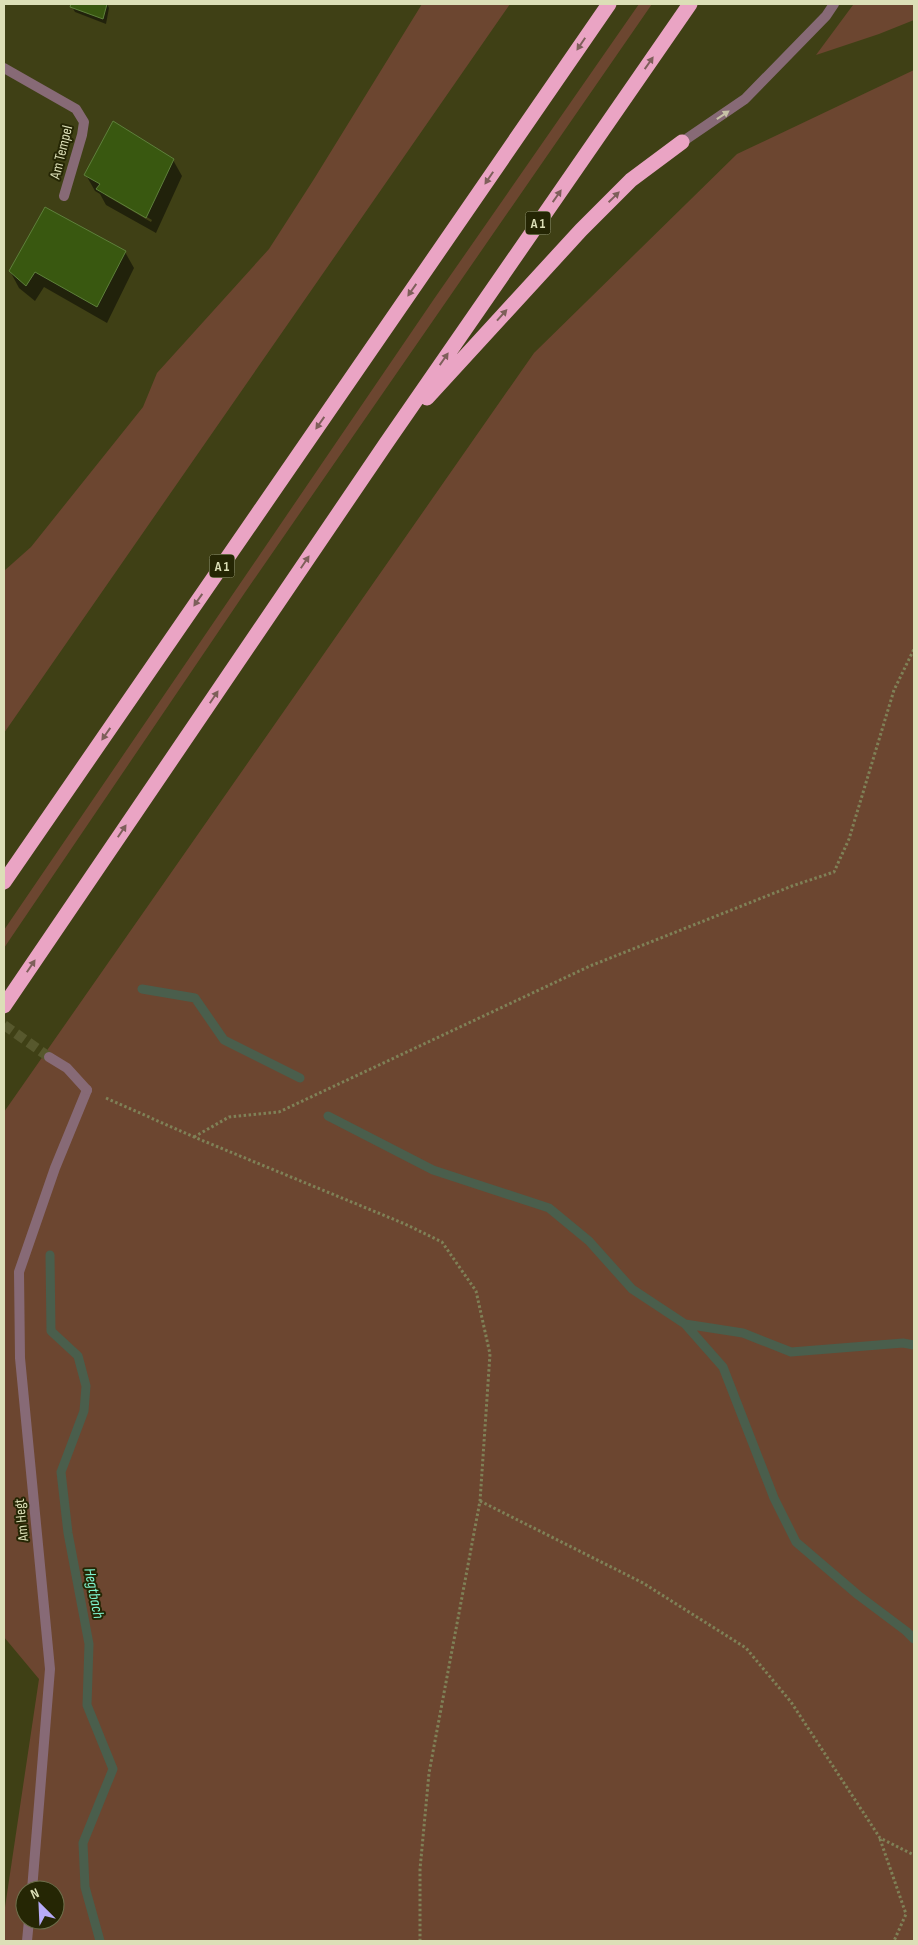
<svg xmlns="http://www.w3.org/2000/svg" width="918" height="1945" font-family="'Sofia Sans Condensed',sans-serif">
	<style>
		.green { fill: #6c4630; fill-rule: evenodd }
		.shadow { fill: #0007; fill-rule: evenodd }
		.lines { fill: none; stroke-linecap: round; stroke-linejoin: round }
		.stream { stroke: #4a5e4c; stroke-width: 9 }
		.building { fill: #395810; stroke: #5e803b }
		.street-tunnel { stroke: #57582d; stroke-width: 10; stroke-dasharray: 10 5; stroke-linecap: butt }
		.path { stroke: #7f8157; stroke-width: 3; stroke-dasharray: 2.5 2.5; stroke-linecap: butt }
		.lane { stroke: #876a76; stroke-width: 10 }
		.street { stroke: #876a76; stroke-width: 10 }
		.highway { stroke: #eaa4c4; stroke-width: 15 }
		.oneway { fill: #7e5f5a }
		.oneway2 { fill: #c7c2a7 }
		.labels { text-anchor: middle; stroke-width: 4; stroke-linejoin: round; paint-order: stroke }
		.shield { fill: #252604; stroke: #a5a881; stroke-width: 1 }
		.shield-label { font-size: 14px; font-weight: bold; fill: #dcdfb7 }
		.street-label { font-size: 15px; fill: #dcdfb7; stroke: #252604 }
		.water-label { font-size: 16px; font-style: italic; fill: #7ef5cf; stroke: #252604 }
	</style>
	<rect width="100%" height="100%" fill="#3f4015"/>
	<!-- green -->
	<path class="green" d="M422,4H510L4,733V571L31,547L143,407L157,373L269,249L314,179Z
		M639,4H652L246,591L4,948V930L434,299Z
		M862,4H914V20L879,34L816,55L853,5Z
		M914,70V1941H4V1914L39,1679L4,1637V1112L534,353L737,154ZM25,1890H55V1920H25Z"/>
	<!-- shadow -->
	<path class="shadow" d="M73,4H107L109,8L106,24L75,12L72,7Z
		M173,160L182,176L156,233L106,205L100,194L95,191L86,175ZM105,193L152,220L151,222L105,195Z
		M125,252L134,268L107,323L44,287L35,301L19,288L10,271Z"/>
	<g class="lines">
		<!-- stream -->
		<path class="stream" d="M142,989L195,998L224,1040L300,1078
			M328,1116L433,1170L549,1208L589,1241L632,1289L685,1324L723,1367L774,1498L796,1542L858,1595L906,1631L914,1639
			M50,1255L51,1331L78,1356L86,1386L84,1411L61,1472L68,1533L89,1644L87,1705L113,1769L83,1843L85,1887L100,1941
			M685,1324L743,1333L791,1352L903,1343L914,1345"/>
	</g>
	<!-- building -->
	<path class="building" d="M71,4H107L103,19L70,7Z
		M113,121L174,159L146,218L96,189L100,184L84,175Z
		M45,207L126,251L97,307L35,272L26,286L9,271Z"/>
	<g class="lines">
		<!-- street-tunnel -->
		<path class="street-tunnel" d="M4,1025L49,1057"/>
		<!-- path -->
		<path class="path" d="M106,1098L194,1137L405,1224L442,1242L476,1291L490,1354L480,1501L429,1773L420,1869V1941
			M194,1137L229,1117L279,1112L590,966L792,886L834,872L849,839L894,690L914,649
			M480,1501L643,1583L746,1648L791,1702L880,1838L914,1855
			M880,1839L906,1914L894,1941"/>
		<!-- lane -->
		<path class="lane" d="M4,68L76,109L84,122L82,135L64,196
			M682,142L745,99L826,16L834,4
			M32,1890L50,1669L20,1358L19,1272L55,1168L87,1090
			M27,1941L29,1920"/>
		<!-- street -->
		<path class="street" d="M49,1057L67,1068L87,1090"/>
		<!-- highway -->
		<path class="highway" d="M427,398L581,230L631,180L682,142
			M4,882L609,4
			M4,1006L387,442L690,4"/>
	</g>
	<!-- one-way arrows -->
	<defs><path id="oneway-solid" d="M-6-.8H1V-3.2L6.5 0L1 3.2V.8H-6Z" transform="scale(1.25)"/></defs>
	<g class="oneway">
		<use href="#oneway-solid" transform="translate(581 44) rotate(124)"/>
		<use href="#oneway-solid" transform="translate(649 63) rotate(-55)"/>
		<use href="#oneway-solid" transform="translate(489 178) rotate(124)"/>
		<use href="#oneway-solid" transform="translate(557 196) rotate(-55)"/>
		<use href="#oneway-solid" transform="translate(614 197) rotate(-44)"/>
		<use href="#oneway-solid" transform="translate(412 290) rotate(125)"/>
		<use href="#oneway-solid" transform="translate(502 315) rotate(-48)"/>
		<use href="#oneway-solid" transform="translate(444 359) rotate(-55)"/>
		<use href="#oneway-solid" transform="translate(320 423) rotate(125)"/>
		<use href="#oneway-solid" transform="translate(305 562) rotate(-56)"/>
		<use href="#oneway-solid" transform="translate(198 600) rotate(125)"/>
		<use href="#oneway-solid" transform="translate(214 697) rotate(-56)"/>
		<use href="#oneway-solid" transform="translate(106 734) rotate(125)"/>
		<use href="#oneway-solid" transform="translate(122 831) rotate(-56)"/>
		<use href="#oneway-solid" transform="translate(31 966) rotate(-56)"/>
	</g>
	<use class="oneway2" href="#oneway-solid" transform="translate(723 115) rotate(-34)"/>
	<g class="labels">
		<!-- shield labels -->
		<g class="shield">
			<rect x="525.5" y="211.5" width="25" height="23" rx="4"/>
			<rect x="209.5" y="554.5" width="25" height="23" rx="4"/>
		</g>
		<g class="shield-label">
			<text x="538" y="228">A 1</text>
			<text x="222" y="571">A 1</text>
		</g>
		<!-- street labels -->
		<g class="street-label">
			<text transform="translate(61 152) rotate(-76)" y="5">Am Tempel</text>
			<text transform="translate(21 1520) rotate(-96)" y="5">Am Hegt</text>
		</g>
		<!-- water labels -->
		<g class="water-label">
			<text transform="translate(95 1593) rotate(79)" y="6">Hegtbach</text>
		</g>
	</g>
	<!-- border -->
	<rect width="918" height="1945" fill="none" stroke="#dcdfb7" stroke-width="10"/>
	<!-- north arrow -->
	<g transform="translate(40 1905) rotate(336)"><circle r="24" fill="#252604" stroke="#6e704c"/>
	<path d="M0-4L9 19L0 12L-9 19Z" fill="#b7abf8"/>
	<text y="-8" font-size="14" font-weight="bold" text-anchor="middle" fill="#dcdfb7">N</text>
	</g>
</svg>
